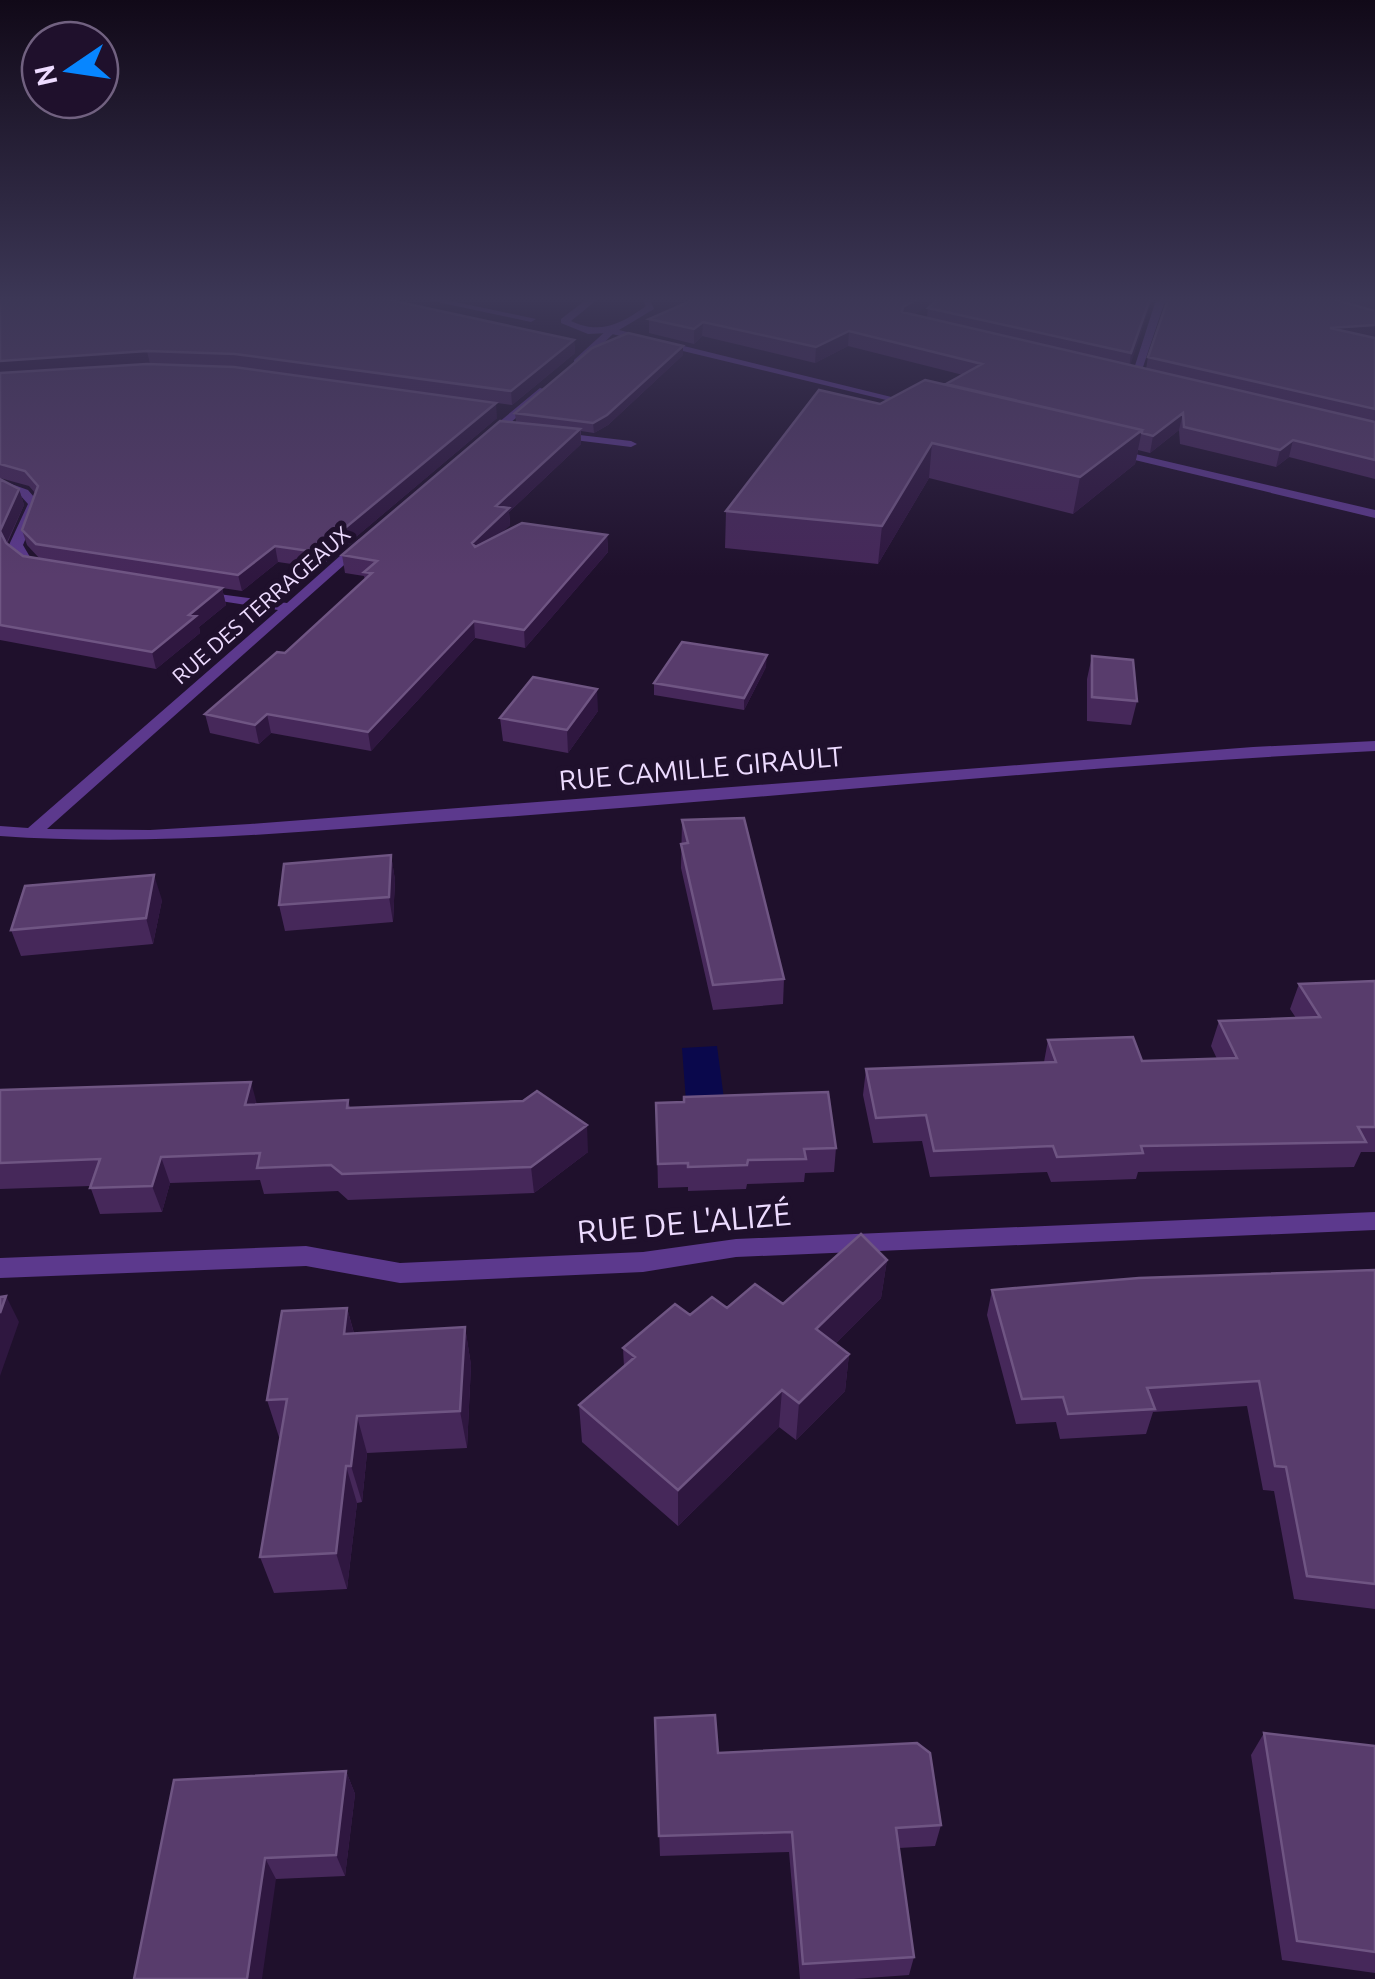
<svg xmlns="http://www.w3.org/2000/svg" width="1375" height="1979" font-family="Ubuntu,sans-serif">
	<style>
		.water { fill: #0a084c }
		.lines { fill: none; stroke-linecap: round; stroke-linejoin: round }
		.minor { fill: #5c398d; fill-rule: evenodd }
		.tertiary { fill: #5c398d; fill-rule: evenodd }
		.wall { fill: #46285a; fill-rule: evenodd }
		.shaded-wall { fill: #2f1740 }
		.building { fill: #583c6c; stroke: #6f5583; stroke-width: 2.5 }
		.labels { text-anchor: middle; stroke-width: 10; stroke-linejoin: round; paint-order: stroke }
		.far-street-label { font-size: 22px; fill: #eddbff; stroke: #1f102c }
		.street-label { font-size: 28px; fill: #eddbff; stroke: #1f102c }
		.near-street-label { font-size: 32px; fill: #eddbff; stroke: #1f102c }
	</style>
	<rect width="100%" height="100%" fill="#1f102c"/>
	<!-- water -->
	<path class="water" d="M717,1046L724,1099L686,1101L682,1048Z"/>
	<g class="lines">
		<!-- minor -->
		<path class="minor" d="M423,299H441L536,319L531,322Z
			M1161,299H1172L1164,304L1140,376L1131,378L1155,303Z
			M608,329L616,331L582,364H574V360Z
			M540,388L549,390L489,441H481V437Z
			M554,432L631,441L637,444L631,447L550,437L548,435Z
			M0,480L28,490L40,504L23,545L30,557L44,564V570C26,572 18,559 9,545L28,504L20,495L0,488Z
			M359,539L370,542L47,829L150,830L250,824L1253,747L1375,741V751C1070,766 766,799 461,820C308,831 154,847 0,836V826L28,828L278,610L201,598L194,594L196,591L287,603Z
			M1375,1212V1230L736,1257L643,1272L400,1283L306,1266L0,1278V1258L306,1246L400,1263L643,1252L736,1239Z"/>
		<!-- tertiary -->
		<path class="tertiary" d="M587,299H598L571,321C600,335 621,324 646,306L642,299H650L654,309L619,330L920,404L915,407L608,333L588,334L561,323V319Z
			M1114,449L1375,510V518L1110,454L1108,452Z"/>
	</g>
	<!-- wall -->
	<path class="wall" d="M0,299L574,340L575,353L512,405L237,367L497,418L319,568L278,562L242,591L222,588L226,605L199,627L200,633L156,669L0,640V479L19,489L24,505L7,544L23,556L40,559L27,545L22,530L36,494L29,486L0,478Z
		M692,299H1155L1151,302L1130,365L1146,369L1148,357L1168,299H1375V479L1289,457L1276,467L1180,444L1179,430L1150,453L1138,450L1135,464L1073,514L929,478L878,564L725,548L726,511L880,404L946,384L963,375L848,346L815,363L702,336L694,344L649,333V319L686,303ZM929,305L930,306L928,308L927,318L913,315Z
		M683,355L608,425L594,433L581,431V444L509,512L510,525L500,534L607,535L608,552L525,648L475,638L371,751L271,733L259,744L210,733L205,714L285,653L365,580L364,576L345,573L342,555L516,422L515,413Z
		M1092,656L1137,701L1131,725L1087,721V679Z
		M766,667L744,710L654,695V683Z
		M598,711L568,753L503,741L500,718Z
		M682,820L784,979L783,1004L713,1010L681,868Z
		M391,855L395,880L393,922L285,931L279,905Z
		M162,900L153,944L21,956L11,930Z
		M1375,981V1152H1361L1354,1167L1138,1172L1136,1179L1051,1182L1047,1172L930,1177L922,1141L873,1143L863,1095L866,1069L1044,1062L1048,1040L1142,1061L1217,1059L1211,1046L1219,1021L1296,1018L1290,1009L1299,984Z
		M0,1090L257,1104L348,1100L350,1108L588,1152L534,1193L348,1200L338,1191L264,1194L260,1180L170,1183L162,1212L100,1214L90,1186L0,1189Z
		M656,1103L836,1148L834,1172L805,1173L804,1182L747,1184L746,1189L688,1191V1187L658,1188Z
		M887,1260L881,1298L835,1344L849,1354L845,1391L796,1440L779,1427L678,1526L582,1442L579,1405L624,1367L623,1348L727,1308L783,1304Z
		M1375,1270V1609L1294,1599L1274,1491L1263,1490L1247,1406L1153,1412L1146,1434L1060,1439L1056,1422L1016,1424L987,1315L992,1290Z
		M347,1308L354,1333L465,1327L471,1365L467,1448L367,1453L362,1502L357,1503L347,1589L274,1593L260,1557L281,1437H279L267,1400Z
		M655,1718L718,1753L941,1825L935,1846L899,1848L914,1957L909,1975L854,1979H800L789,1852L660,1856Z
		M1264,1733L1375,1746V1973L1282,1960L1251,1755Z
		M346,1771L355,1794L345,1876L276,1879L134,1979Z"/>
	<!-- shaded-wall -->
	<path class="shaded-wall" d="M917,299H930L929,305L902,322L903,307Z
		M1150,299H1155L1151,302L1129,369L1131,353Z
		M703,322L702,336L694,344V329Z
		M1375,325V339L1330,328Z
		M849,331L848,346L815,363L816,347Z
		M574,340L575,353L512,405L511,391Z
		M683,346V355L608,425L594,433L593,423Z
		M147,351L150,364L0,374V361Z
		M496,403L497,418L319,568L316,552Z
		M1183,413L1179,430L1150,453L1153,436Z
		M580,429L581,444L509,512L510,525L473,560L472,543L496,506Z
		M1142,430L1135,464L1073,514L1080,477Z
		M1293,440L1289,457L1276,467L1280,450Z
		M932,443L929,478L878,564L882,526Z
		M19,489L24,505L5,546L0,531Z
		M607,535L608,552L525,648L524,630Z
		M275,546L278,562L242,591L238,575Z
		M222,588L226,605L199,627L200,633L156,669L152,652L189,615Z
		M474,621L475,638L371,751L368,732Z
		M767,655L766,667L744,710V698Z
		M597,689L598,711L568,753L567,730Z
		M267,714L271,733L259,744L255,725Z
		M391,855L395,880L393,922L389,897Z
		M154,875L162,900L153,944L146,918Z
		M251,1082L258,1108L245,1105Z
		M587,1125L588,1152L534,1193L531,1167Z
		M161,1157L170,1183L162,1212L152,1186Z
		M887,1260L881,1298L812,1367L816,1329Z
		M6,1296L19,1322L0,1376V1313Z
		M347,1308L357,1345L344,1334Z
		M465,1327L471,1365L467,1448L460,1411Z
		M849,1354L845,1391L796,1440L799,1403Z
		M782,1390L779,1427L678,1526V1490Z
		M357,1416L367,1453L362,1502L351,1466Z
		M346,1466L357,1503L347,1589L336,1553Z
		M346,1771L355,1794L345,1876L336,1855Z
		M265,1858L276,1879L262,1979H247Z"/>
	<!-- building -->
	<path class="building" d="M0,299H385L574,340L511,391L235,354L147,351L0,361Z
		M692,299H917L903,307L902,312L1375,422V460L1293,440L1280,450L1184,427L1183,413L1153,436L1142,433V430L946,384L982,364L849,331L816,347L703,322L694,329L649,319L686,303Z
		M938,299H1150L1131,353L928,308Z
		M1168,299H1332L1375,311V325L1330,328L1375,338V409L1148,357Z
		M628,333L683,346L607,415L593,423L515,413L592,348Z
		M147,364L234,367L496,403L316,552L275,546L238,575L36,544L22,530L38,486L25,471L0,464V373Z
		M925,380L1142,430L1080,477L932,443L882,526L726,511L819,390L880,404Z
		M500,421L580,429L496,506L509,508L472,543L475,547L522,523L607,535L524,630L474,621L368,732L267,714L255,725L205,714L277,652L285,653L372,573L364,572L377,561L342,555Z
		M0,479L19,489L0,531L6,543L23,556L222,588L189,615L196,616L152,652L0,625Z
		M682,642L767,655L744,698L654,683Z
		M1092,656L1133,660L1137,701L1092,697Z
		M533,677L597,689L567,730L500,718Z
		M744,818L784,979L713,985L681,844L688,843L682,820Z
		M391,855L389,897L279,905L284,864Z
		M154,875L146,918L11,930L25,886Z
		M1375,981V1127H1358L1366,1142L1141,1146L1143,1153L1057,1157L1053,1146L934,1151L926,1115L876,1118L866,1069L1056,1062L1048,1040L1133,1037L1142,1061L1237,1058L1219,1021L1320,1017L1299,984Z
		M251,1082L245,1105L348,1100L347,1108L523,1101L537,1091L587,1125L531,1167L342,1174L331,1165L257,1168L260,1153L161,1157L152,1186L90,1188L100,1159L0,1163V1090Z
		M828,1092L836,1148L804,1149L806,1159L748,1160L747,1165L688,1167V1163L658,1164L656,1103L684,1102V1097Z
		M861,1234L887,1260L816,1329L849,1354L799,1403L782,1390L678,1490L579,1405L635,1357L623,1348L675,1304L690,1315L712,1297L727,1308L755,1284L783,1304Z
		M1375,1270V1584L1307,1576L1286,1467L1275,1466L1259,1381L1147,1388L1155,1409L1068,1414L1063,1397L1022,1399L992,1290L1139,1278Z
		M6,1296L0,1313V1297Z
		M347,1308L344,1334L465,1327L460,1411L357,1416L351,1466H346L336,1553L260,1557L287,1399L267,1400L282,1311Z
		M715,1715L718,1753L917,1743L930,1753L941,1825L896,1828L914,1957L803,1964L792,1832L659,1836L655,1718Z
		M1264,1733L1375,1746V1952L1297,1941Z
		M346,1771L336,1855L265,1858L247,1979H134L174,1780Z"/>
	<!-- sky -->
	<linearGradient id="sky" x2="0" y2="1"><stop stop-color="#110918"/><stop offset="0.52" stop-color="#3c3756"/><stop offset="1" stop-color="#3c3756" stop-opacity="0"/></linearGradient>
	<rect width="1375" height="576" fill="url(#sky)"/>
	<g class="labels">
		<!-- far-street labels -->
		<g class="far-street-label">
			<text transform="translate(261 605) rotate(-41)" y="8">RUE DES TERRAGEAUX</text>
		</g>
		<!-- street labels -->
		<g class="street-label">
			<text transform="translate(701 768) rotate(-5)" y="10">RUE CAMILLE GIRAULT</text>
		</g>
		<!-- near-street labels -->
		<g class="near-street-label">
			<text transform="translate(684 1223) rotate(-5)" y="11">RUE DE L'ALIZÉ</text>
		</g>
	</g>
	<!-- north arrow -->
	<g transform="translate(70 70) rotate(257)"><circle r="48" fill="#1f102c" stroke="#716180" stroke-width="2.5"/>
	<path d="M0-8L18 38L0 25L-18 38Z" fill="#0786ff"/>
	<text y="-15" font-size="28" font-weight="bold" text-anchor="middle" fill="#eddbff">N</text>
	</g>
</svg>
